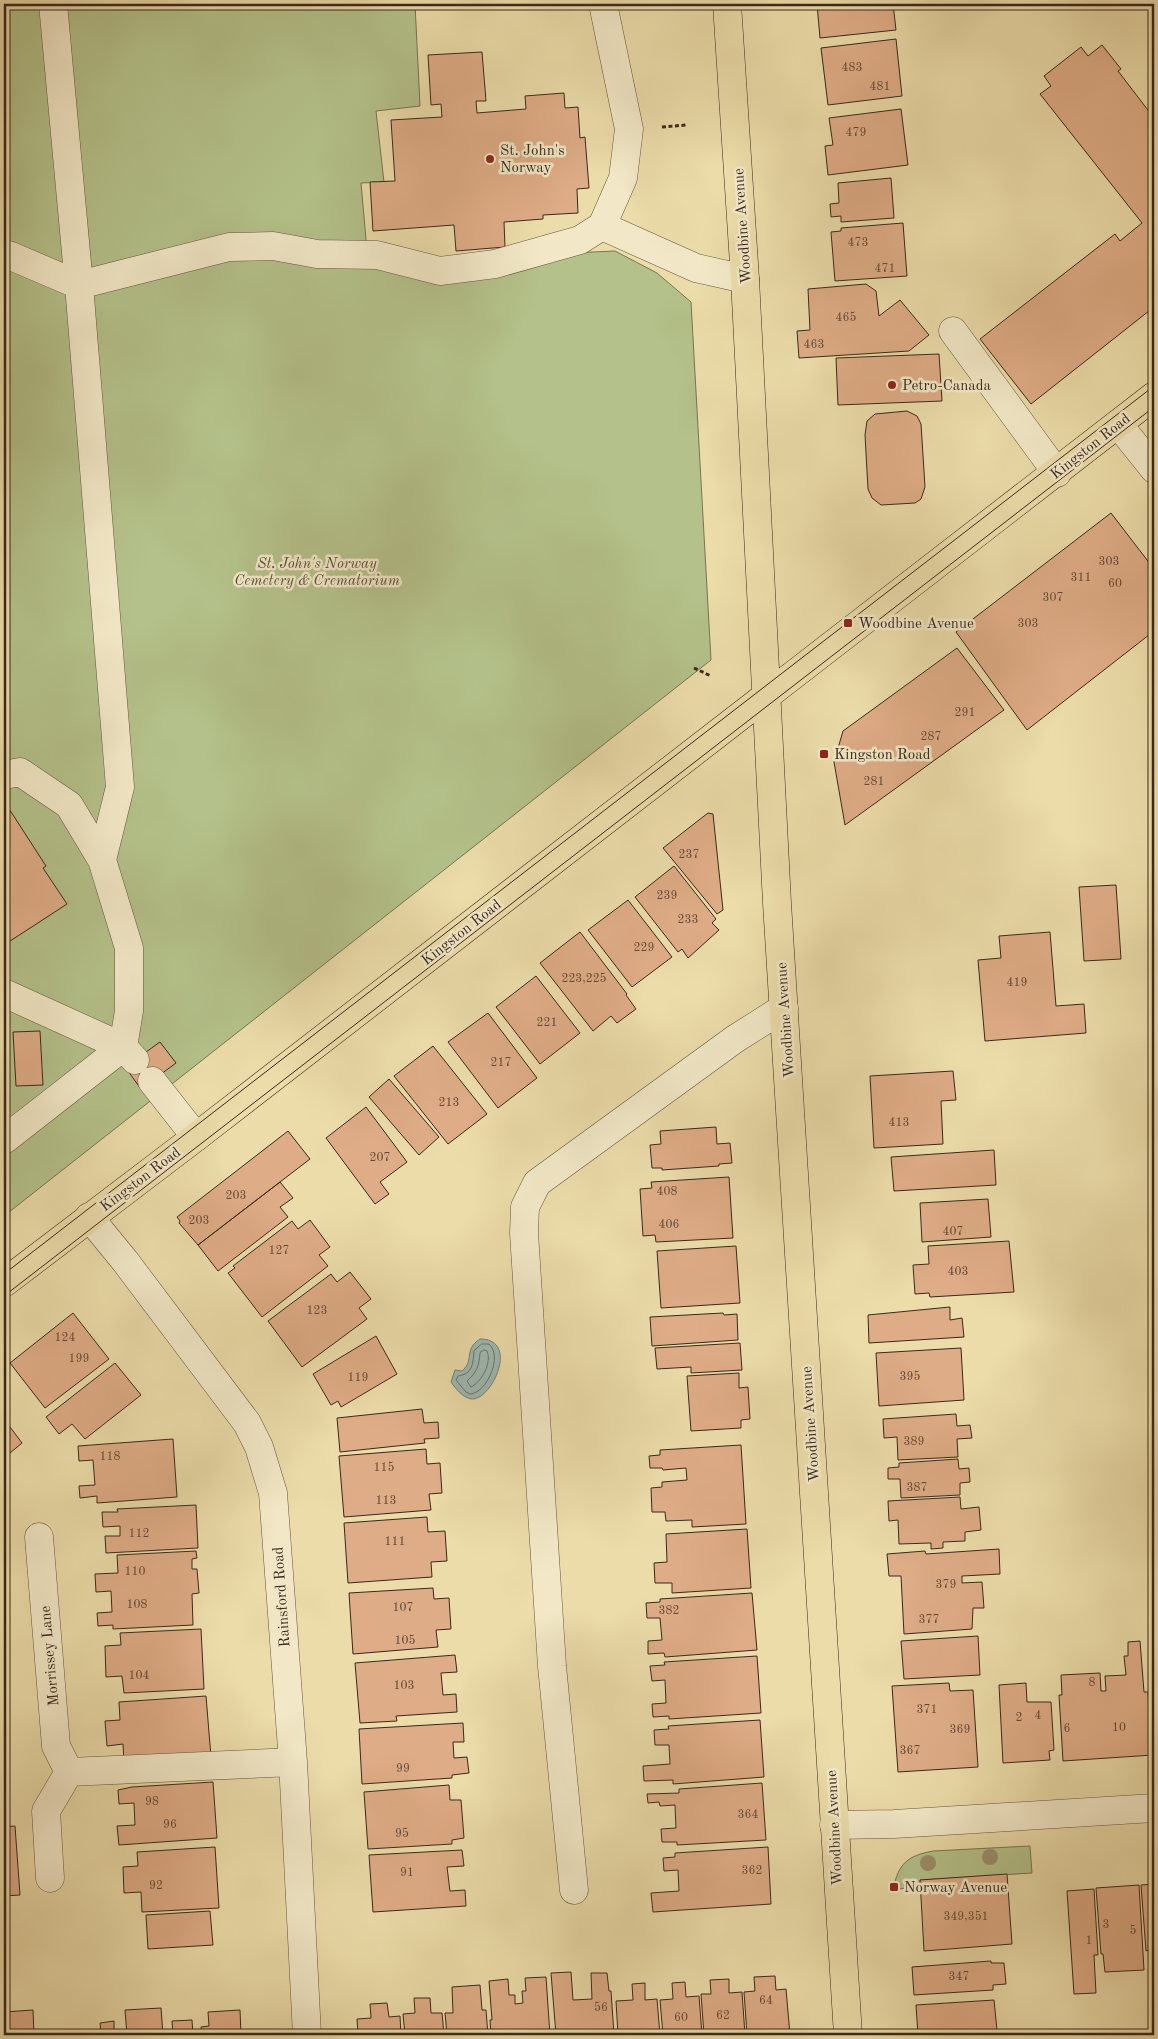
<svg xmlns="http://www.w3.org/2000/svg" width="1158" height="2039" font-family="'Old Standard TT',serif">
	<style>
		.green { fill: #b4c18a; stroke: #777454 }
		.water { fill: #9eb9b4; stroke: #767f78 }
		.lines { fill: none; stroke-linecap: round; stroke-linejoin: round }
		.shore { stroke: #6c7068; stroke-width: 1 }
		.building { fill: #deac86; stroke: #3a281d }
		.minor-casing { stroke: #665540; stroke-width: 29 }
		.major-casing { stroke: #3a281d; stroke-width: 29 }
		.path { stroke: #3a281d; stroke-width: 3; stroke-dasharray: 4 2.5; stroke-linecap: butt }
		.minor { stroke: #f2e8c7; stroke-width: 28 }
		.major { stroke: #ebdca9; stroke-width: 28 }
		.tram { stroke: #3a281d; stroke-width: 1 }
		.tree { fill: #9a8e6b }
		.poi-dot { fill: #8f2418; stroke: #f2e8c7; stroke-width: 2 }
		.labels { text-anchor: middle; stroke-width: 5; stroke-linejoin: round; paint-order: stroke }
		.number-label { font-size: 12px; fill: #634937 }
		.poi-label { font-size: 15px; fill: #3a281d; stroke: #f2e8c7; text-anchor: start }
		.street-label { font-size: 15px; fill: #3a281d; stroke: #f2e8c7 }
		.park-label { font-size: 15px; font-style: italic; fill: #584e38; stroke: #f2e8c7 }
	</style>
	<rect width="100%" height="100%" fill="#ebdca9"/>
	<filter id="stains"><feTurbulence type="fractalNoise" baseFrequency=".004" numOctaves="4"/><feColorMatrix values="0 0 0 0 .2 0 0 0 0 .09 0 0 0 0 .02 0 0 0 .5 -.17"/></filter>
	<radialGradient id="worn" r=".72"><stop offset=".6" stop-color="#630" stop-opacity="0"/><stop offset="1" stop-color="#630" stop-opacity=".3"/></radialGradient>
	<!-- green -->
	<path class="green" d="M4,4H415L420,106L376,111L384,182L361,183L368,262L615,251L657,273L691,302L711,660L4,1216Z
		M1030,1846L1032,1873L920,1880V1888L893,1889C899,1863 907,1856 933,1851Z"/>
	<!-- water -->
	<path class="water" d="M480,1339C520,1339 492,1400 472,1399C463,1398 456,1389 451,1382L455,1370L462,1371C475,1360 463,1350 480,1339Z"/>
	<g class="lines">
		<!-- shore -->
		<path class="shore" d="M482,1344H489C503,1356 487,1393 470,1394L466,1392L456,1380L458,1376C473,1374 473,1363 474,1351Z
			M484,1350L487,1351C492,1362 482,1382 471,1387L467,1381C477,1372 479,1366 480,1353Z"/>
	</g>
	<!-- building -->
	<path class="building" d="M817,4H893L896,30L820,38Z
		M896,39L902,96L828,105L821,48Z
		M1102,45L1121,69L1118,71L1154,118V307L1031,404L980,339L1115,234L1120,241L1142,223L1040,94L1051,86L1044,76L1081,47L1088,56Z
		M482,52L486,101H476L477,113L526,109L525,96L564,93L565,108L578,107L580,138L585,137L589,188L577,189L578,213L543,215V219L504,222L505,247L456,251L454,225L373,231L370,182L395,181L391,120L442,117L441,104L431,105L428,55Z
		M901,109L908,165L828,175L825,146L833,145L829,118Z
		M891,178L894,218L841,222V216L831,217L830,204L839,203L838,183Z
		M903,223L907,276L835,281L831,232L841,231V228Z
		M866,284L876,291L879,316L900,300L929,335L909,351L799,358L797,331L810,330L808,289Z
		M939,354L942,401L838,405L836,358Z
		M907,411L917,416L921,424L925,487L921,499L915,503L881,505L872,498L868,489L865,435L867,421L875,414Z
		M1111,513L1154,569V631L1027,730L956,632Z
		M957,648L1004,710L845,825L834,762L843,731Z
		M4,801L46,866L43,868L67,904L4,945Z
		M708,813L713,814L723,910L717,914L663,848Z
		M674,866L716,919L712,923L719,930L688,958L682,949L678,952L635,897Z
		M1116,885L1121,959L1084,961L1079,887Z
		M628,900L672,957L632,987L588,930Z
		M580,932L627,994L626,995L636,1009L617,1023L611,1016L593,1031L540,963Z
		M1050,932L1056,1006L1084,1004L1086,1033L985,1041L978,960L1001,958L999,936Z
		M536,976L580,1033L540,1064L496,1007Z
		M488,1013L537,1078L498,1108L448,1042Z
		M40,1031L43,1085L16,1086L13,1032Z
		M160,1042L176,1063L141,1089L125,1067Z
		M433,1046L487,1114L448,1144L394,1076Z
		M953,1071L956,1100L941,1101L943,1144L874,1148L870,1076Z
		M389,1079L439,1137L419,1155L369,1097Z
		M366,1107L407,1162L380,1182L389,1194L375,1204L326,1138Z
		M716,1127L717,1144L730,1143L732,1163L719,1164V1166L662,1170V1168H652L650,1145L661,1144L660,1131Z
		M288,1131L310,1159L198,1245L179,1223L180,1221L177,1217Z
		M994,1150L996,1185L894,1191L891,1157Z
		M729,1177L733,1238L656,1242L655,1235L643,1236L640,1189L652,1188L651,1182Z
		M280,1182L293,1198L280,1207L288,1217L218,1271L198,1245Z
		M988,1199L991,1237L922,1242L920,1203Z
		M310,1220L330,1247L319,1255L328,1266L262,1317L228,1273L235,1268L233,1266L292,1221L298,1229Z
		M1009,1241L1014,1292L930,1297L929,1293L915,1294L913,1265L929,1264L928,1246Z
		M736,1246L740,1303L661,1308L657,1251Z
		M350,1272L371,1299L359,1308L367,1319L302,1367L268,1321L331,1274L337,1282Z
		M950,1307V1320L962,1318L964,1337L869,1343L868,1315Z
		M73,1313L109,1359L45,1408L10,1363Z
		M723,1313L724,1315L737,1314L738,1340L652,1346L650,1317Z
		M376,1336L397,1374L341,1407L338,1401L331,1405L313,1374Z
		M740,1343L742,1370L691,1373V1367L657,1369L655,1348Z
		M961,1348L964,1400L879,1406L876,1353Z
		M115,1363L141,1395L85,1439L72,1424L59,1434L46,1417Z
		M739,1373V1388L748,1387L750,1419L741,1420V1428L691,1431L687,1376Z
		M422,1409L424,1423L438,1422L439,1438L424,1439L425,1443L340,1452L337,1418Z
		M956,1414L957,1426L970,1425L972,1438L957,1439L958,1457L898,1460L897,1437L884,1438L883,1419Z
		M4,1419L22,1443L4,1458L8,1463L4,1467Z
		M173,1439L177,1497L97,1503V1496L80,1498L79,1486L95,1485L93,1460L79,1461L78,1446Z
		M741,1445L746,1524L692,1527V1520L666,1521L665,1512H652L651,1488L662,1487V1482L687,1480L686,1468L663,1470L662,1468H650L649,1456L660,1455V1450Z
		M426,1449L427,1464L440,1463L442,1493L429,1494L431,1510L344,1517L339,1456Z
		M958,1459L959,1469L969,1468L970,1482L960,1483V1495L901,1498L900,1479H888V1468L899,1467V1463Z
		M960,1497L961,1509L979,1507L981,1530L965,1532V1541L943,1542V1548L931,1549V1543L899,1544L898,1520L889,1521L888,1501Z
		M196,1505L198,1548L106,1553L105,1536H120V1526L103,1527L102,1512H118L117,1509Z
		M427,1517L428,1532L445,1531L447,1561L431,1562L432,1577L348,1583L344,1523Z
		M747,1529L751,1588L672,1593V1583H655L654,1563L667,1562L666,1534Z
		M999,1549L1000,1574L962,1576V1583L982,1582L984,1608H973L972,1629L904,1634L901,1576H889L887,1554L925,1551L926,1554Z
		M196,1551L197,1558L192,1559V1569H197L199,1593L192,1594L193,1625L113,1629V1625L98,1626L97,1613L112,1612L111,1591L96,1592L95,1574L118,1573L117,1555Z
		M433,1588L434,1599L449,1598L451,1629L436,1630L438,1647L353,1654L349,1593Z
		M752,1593L757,1650L665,1657L664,1653L648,1654V1641L662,1640L660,1618H647L646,1603L660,1602V1599Z
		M201,1629L204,1689L124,1693L122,1676L106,1677L105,1646L121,1645L120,1633Z
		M978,1636L980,1675L904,1679L901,1641Z
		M1140,1641L1144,1692H1148L1153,1755L1063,1761L1059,1695H1062L1061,1675L1100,1673L1101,1691H1106L1105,1676L1126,1675L1124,1656H1128V1642Z
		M455,1655L457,1672L441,1673L443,1695L456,1694L457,1712L396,1716L397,1721L360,1723L355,1663Z
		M757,1656L761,1713L669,1719V1716L653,1717L652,1704L666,1703L665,1680L652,1681L650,1666L665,1665L664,1662Z
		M949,1683L950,1691L973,1690L978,1767L898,1772L892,1686Z
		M1026,1683L1027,1702H1051L1054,1750L1049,1751L1050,1760L1003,1763L999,1685Z
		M206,1696L211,1757L124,1763L123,1744L107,1746L105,1721L120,1720L119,1702Z
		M760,1720L764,1777L673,1784V1780L644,1781L643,1766L670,1764L669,1745H655L654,1730L669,1729L668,1726Z
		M463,1723L464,1742H453L454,1758L467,1757L469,1773L452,1775V1778L362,1784L359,1729Z
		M213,1782L217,1838L119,1845L117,1826L135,1825L134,1803L119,1804L118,1790L132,1787Z
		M762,1783L766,1840L677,1845V1842H662L661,1829L676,1828L675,1805L660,1806L659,1802L648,1803L647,1794L679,1793V1789Z
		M449,1785L450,1800H461L464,1838L452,1840V1844L368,1849L364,1792Z
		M15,1826L20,1895L4,1896V1827Z
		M215,1847L219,1908L142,1912L141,1892L124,1893L123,1867L138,1866L137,1852Z
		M768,1847L771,1904L653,1912L651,1893L679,1891L678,1870L664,1871L663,1858L675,1857V1853Z
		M462,1850L464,1866L447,1867L450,1891L465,1890L466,1906L373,1912L369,1855Z
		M1007,1874L1012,1944L924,1951L920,1880Z
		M1154,1884V1972H1150L1149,1950L1146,1951L1141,1885Z
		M1139,1885L1144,1970L1105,1972L1103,1954H1101L1096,1888Z
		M1094,1889L1098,1955H1094L1096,1993L1074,1994L1067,1891Z
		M210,1911L213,1945L148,1949L146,1915Z
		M991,1961V1963H1004L1006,1984L993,1985V1990L914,1995L912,1967Z
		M571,1972L573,2000L592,1999L591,1973H607L609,1991H611L614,2035H556L551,1973Z
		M775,1976L776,1990L786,1989L790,2035H747L744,1992L755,1991L754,1977Z
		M546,1977L550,2035H491L490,2020H492L489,1981L508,1979L509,1995H515V2004L523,2003L522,1991H526L525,1978Z
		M729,1979V1993L742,1992L745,2035H704L701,1994H711L710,1980Z
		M685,1982L686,1997L699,1996L702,2035H663L660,2000L673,1999L672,1983Z
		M645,1983V2000L657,1999L660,2035H618L616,2001L633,2000L632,1984Z
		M480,1985L482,2010H486L488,2035H447L445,2013H453L452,1987Z
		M414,1998H430L431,2013H442L444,2035H405L403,2014L415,2013Z
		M994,2000L997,2030L918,2035L916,2005Z
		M387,2003L389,2017L400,2016L401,2035H358L357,2019L371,2018L370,2004Z
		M161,2008L163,2035H127L125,2010Z
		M33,2010L34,2035H4V2012Z
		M240,2010L241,2035H202L201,2027L209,2026L208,2012Z
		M192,2020L193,2035H173L172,2021Z
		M114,2021V2035H101L100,2023Z"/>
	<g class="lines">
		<defs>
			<path id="minor" d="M53,4L79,285L120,787L102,860
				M602,226L623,178L629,129L603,4
				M4,254L11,256L79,285L229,247L273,246L317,254L377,255L440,271L495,264L548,249L580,240L602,226L696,268L745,279
				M953,331L1057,473
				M1118,424L1154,469
				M4,775L20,772L69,805L102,860L129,948V1011L123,1047L135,1060
				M4,993L123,1047L4,1140
				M152,1081L196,1137
				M89,1217L125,1261L247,1423L259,1447L273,1493L293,1762L307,2035
				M39,1537L56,1746L69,1772L46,1811L50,1878
				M69,1772L293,1762
				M834,1825L894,1824L1154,1808
				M574,1890L552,1666L524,1233L525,1207L537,1183L735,1039L784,1008"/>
			<path id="major" d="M727,4L745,279L777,903L848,2035
				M4,1283L196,1137L1154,396"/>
		</defs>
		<!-- minor casing -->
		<use href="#minor" class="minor-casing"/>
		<!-- major casing -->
		<use href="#major" class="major-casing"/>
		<!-- path -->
		<path class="path" d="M662,127L686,125
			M694,668L711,676"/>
		<!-- minor -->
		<use href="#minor" class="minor"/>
		<!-- major -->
		<use href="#major" class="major"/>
		<!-- tram -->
		<path class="tram" d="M4,1274L1154,386
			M4,1296L1154,407"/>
	</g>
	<!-- trees -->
	<g class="tree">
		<circle cx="990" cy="1857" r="8"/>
		<circle cx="928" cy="1863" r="8"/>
	</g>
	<!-- markers -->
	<g class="poi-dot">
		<circle cx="490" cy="159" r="5"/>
		<circle cx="892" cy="385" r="5"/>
		<rect x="843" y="618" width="10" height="10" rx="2.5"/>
		<rect x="819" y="749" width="10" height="10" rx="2.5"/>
		<rect x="889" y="1882" width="10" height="10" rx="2.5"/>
	</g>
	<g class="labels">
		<!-- number labels -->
		<g class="number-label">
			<text x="852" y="71">483</text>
			<text x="880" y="90">481</text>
			<text x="856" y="136">479</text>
			<text x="858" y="246">473</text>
			<text x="885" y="272">471</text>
			<text x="846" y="321">465</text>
			<text x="814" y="348">463</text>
			<text x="1109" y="565">303</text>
			<text x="1081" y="581">311</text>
			<text x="1115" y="587">60</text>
			<text x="1053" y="601">307</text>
			<text x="1028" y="627">303</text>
			<text x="965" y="716">291</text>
			<text x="931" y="740">287</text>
			<text x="874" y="785">281</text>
			<text x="689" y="858">237</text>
			<text x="667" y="899">239</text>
			<text x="688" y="923">233</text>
			<text x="644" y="951">229</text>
			<text x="584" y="982">223,225</text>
			<text x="1017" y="986">419</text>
			<text x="547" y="1026">221</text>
			<text x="501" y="1066">217</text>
			<text x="449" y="1106">213</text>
			<text x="899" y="1126">413</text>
			<text x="380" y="1161">207</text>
			<text x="667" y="1195">408</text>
			<text x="236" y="1199">203</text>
			<text x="199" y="1224">203</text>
			<text x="669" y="1228">406</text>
			<text x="953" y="1235">407</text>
			<text x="279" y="1254">127</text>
			<text x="958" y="1275">403</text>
			<text x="317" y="1314">123</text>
			<text x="65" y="1341">124</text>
			<text x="79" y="1362">199</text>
			<text x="910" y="1380">395</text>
			<text x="358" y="1381">119</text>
			<text x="914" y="1445">389</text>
			<text x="110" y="1460">118</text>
			<text x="384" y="1471">115</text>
			<text x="917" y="1491">387</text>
			<text x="386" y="1504">113</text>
			<text x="139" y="1537">112</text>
			<text x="395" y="1545">111</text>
			<text x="135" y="1575">110</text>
			<text x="946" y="1588">379</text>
			<text x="137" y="1608">108</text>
			<text x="403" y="1611">107</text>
			<text x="669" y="1614">382</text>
			<text x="929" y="1623">377</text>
			<text x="405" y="1644">105</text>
			<text x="139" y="1679">104</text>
			<text x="1092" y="1686">8</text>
			<text x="404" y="1689">103</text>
			<text x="927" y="1713">371</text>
			<text x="1038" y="1719">4</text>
			<text x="1019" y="1721">2</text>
			<text x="1119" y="1731">10</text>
			<text x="1067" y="1732">6</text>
			<text x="960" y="1733">369</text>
			<text x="910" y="1754">367</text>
			<text x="403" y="1772">99</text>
			<text x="152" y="1805">98</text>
			<text x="748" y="1818">364</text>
			<text x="170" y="1828">96</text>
			<text x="402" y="1837">95</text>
			<text x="752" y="1874">362</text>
			<text x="407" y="1876">91</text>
			<text x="156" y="1889">92</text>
			<text x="966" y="1920">349,351</text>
			<text x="1106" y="1928">3</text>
			<text x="1133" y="1934">5</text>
			<text x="1089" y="1944">1</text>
			<text x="959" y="1980">347</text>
			<text x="766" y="2004">64</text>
			<text x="601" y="2011">56</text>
			<text x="723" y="2019">62</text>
			<text x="681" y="2021">60</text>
		</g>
		<!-- poi labels -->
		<g class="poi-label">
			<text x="500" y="155">St. John's<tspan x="500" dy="17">Norway</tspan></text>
			<text x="902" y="390">Petro-Canada</text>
			<text x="858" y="628">Woodbine Avenue</text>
			<text x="834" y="759">Kingston Road</text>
			<text x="904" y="1892">Norway Avenue</text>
		</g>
		<!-- street labels -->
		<g class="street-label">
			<text transform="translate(742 226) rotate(-94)" y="5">Woodbine Avenue</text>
			<text transform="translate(1090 446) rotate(-38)" y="5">Kingston Road</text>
			<text transform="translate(461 932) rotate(-38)" y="5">Kingston Road</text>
			<text transform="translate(785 1020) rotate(-94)" y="5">Woodbine Avenue</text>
			<text transform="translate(140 1179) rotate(-37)" y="5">Kingston Road</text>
			<text transform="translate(810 1424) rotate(-94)" y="5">Woodbine Avenue</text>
			<text transform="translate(281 1597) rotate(-94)" y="5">Rainsford Road</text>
			<text transform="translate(49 1656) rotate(-95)" y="5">Morrissey Lane</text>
			<text transform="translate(834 1828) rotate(-93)" y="5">Woodbine Avenue</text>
		</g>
		<!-- park labels -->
		<g class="park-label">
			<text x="317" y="568">St. John's Norway<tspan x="317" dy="17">Cemetery &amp; Crematorium</tspan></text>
		</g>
	</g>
	<!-- margin -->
	<rect width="1158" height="2039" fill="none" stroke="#ebdca9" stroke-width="20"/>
	<rect x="5" y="5" width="1148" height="2029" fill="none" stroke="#3a281d" stroke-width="2.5"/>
	<rect x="10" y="10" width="1138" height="2019" fill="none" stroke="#3a281d"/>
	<rect width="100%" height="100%" filter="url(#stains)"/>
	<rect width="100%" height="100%" fill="url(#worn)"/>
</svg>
